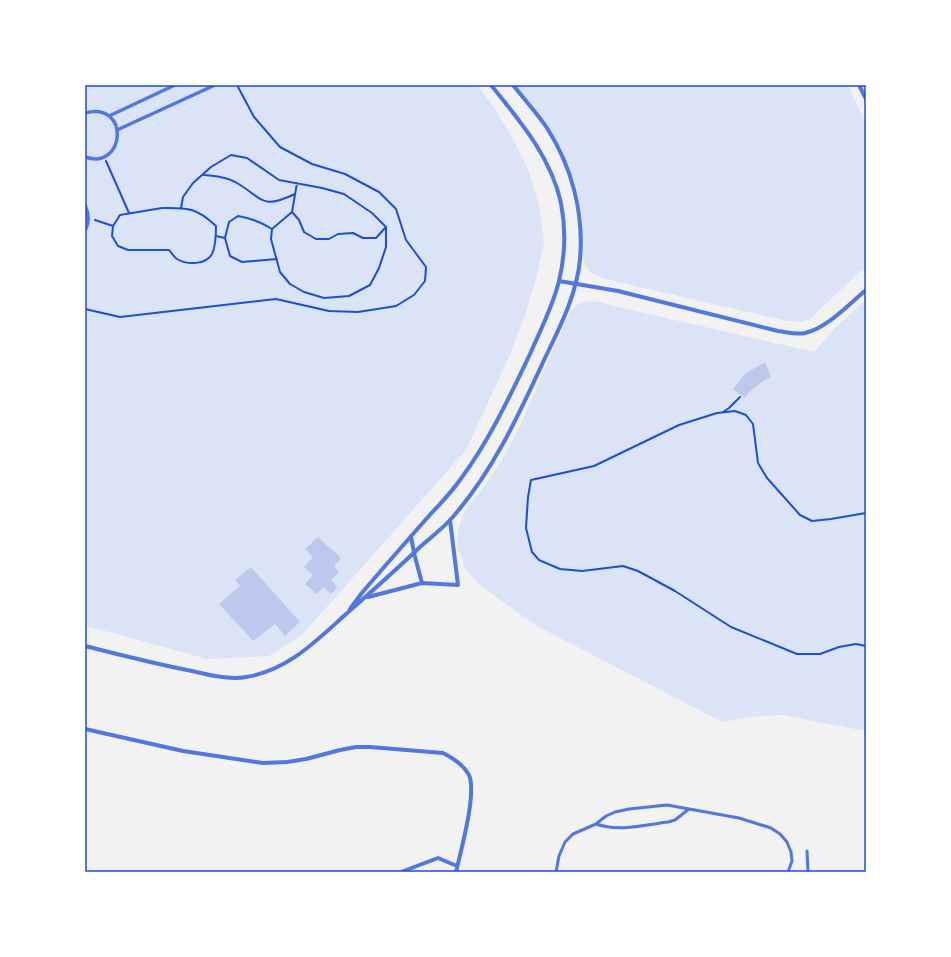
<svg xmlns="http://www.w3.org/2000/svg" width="951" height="957" font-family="'DejaVu Sans',sans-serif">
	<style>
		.green { fill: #dbe4f7 }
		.building { fill: #bdc9ec }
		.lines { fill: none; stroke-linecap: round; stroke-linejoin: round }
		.path { stroke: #1d4ed8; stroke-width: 2 }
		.service { stroke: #5277de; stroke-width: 3 }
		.pedestrian { stroke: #5277de; stroke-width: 3.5 }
		.minor { stroke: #5277de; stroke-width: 4 }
		.neatline { fill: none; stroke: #1d4ed8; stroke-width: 1.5 }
	</style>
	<rect width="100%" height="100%" fill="#f2f2f2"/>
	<!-- green -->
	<path class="green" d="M85,85H477L491,103L511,135L528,169L539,205L544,243L536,279L525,315L510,355L466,450L301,636L269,656L207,659L117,634L85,626Z
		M518,85H848L866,124V266L810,319L799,322L787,321L626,284L603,278L590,272L584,263L583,259L582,216L577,188L570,172L549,133L516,86Z
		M866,299V731L781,715L759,716L722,722L535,625L481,586L466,570L458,549L457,537L459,526L463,514L495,471L505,454L518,430L569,314C582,295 595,302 614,306L814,352L836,327Z"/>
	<!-- building -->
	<path class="building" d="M765,362L771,377L763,381L750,391L745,398L733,389L746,373Z
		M318,537L341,558L334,566L339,572L331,580L337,587L331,594L323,587L317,594L305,584L313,575L304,567L313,557L305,549Z
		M251,567L300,622L285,636L275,624L253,641L219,604L240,586L235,580Z"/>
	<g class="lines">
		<!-- path -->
		<path class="path" d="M106,161L129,213
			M203,175C214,176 227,177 237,183C264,199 261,210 295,194
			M162,208C188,208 196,207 216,226C216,235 216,246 212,254C206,265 187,265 177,259C174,257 171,252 169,250H128L118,246L112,236L113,226L120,215Z
			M181,208L183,197L193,183L211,167L231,155L247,158L279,180L322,188L344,194L372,213L386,227V247L379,268L370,285L349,296L324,298L304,292L290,284L280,272L271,239L272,229L292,212L299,220L304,232L316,239H329L338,234L353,233L363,238H376L386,227
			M292,212L297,183
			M95,220L113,226
			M272,229C261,222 251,218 238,216L229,222L225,238L230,256L242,262L277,259
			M216,236L225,238
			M85,309L120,317L276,299L329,311L358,312L396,306L414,295L425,281L426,267L406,240L396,209L379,192L345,174L312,164L280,147L254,117L237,85
			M723,412L729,408L740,397
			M866,513L831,519L812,521L800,515L767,478L758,463L753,424L746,415L735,411L717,413L679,425L594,466L531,480L528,497L526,528L532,552L539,560L560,569L582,571L623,566L638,571L675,591L731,627L797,654H820L839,647L856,644L866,646"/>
		<!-- service -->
		<path class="service" d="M596,824C619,832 644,825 668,822L675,820L689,809
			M807,851L808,872
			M556,872L559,856L565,842L573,834L596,824L606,816L615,812L629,809L667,805L739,818L771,828L780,834L787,842L791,852L792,861L788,872"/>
		<!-- pedestrian -->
		<path class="pedestrian" d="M85,113C131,101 125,171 85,157
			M109,116L175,85
			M117,130L215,85
			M85,205C89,214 90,222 85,231"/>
		<!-- minor -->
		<path class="minor" d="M859,85L866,99
			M559,281L618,291L778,331C787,332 796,335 805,333C827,328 849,304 866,290
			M411,536L414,553L422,583
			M368,597L422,583L458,585L450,520
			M350,609L361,594C383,568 406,542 428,517C439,505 451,493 460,480C489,441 509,398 530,354C540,331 553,306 559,281C565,256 566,229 561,203C551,157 520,121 491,85
			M85,646C121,655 156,664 192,671C209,675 229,680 246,677C287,671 316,641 345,615C371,592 396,570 420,547C430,538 442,529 451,519C493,472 519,414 545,358C560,327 577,294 580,259C584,213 572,167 547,128C537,113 524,99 513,85
			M85,729L183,751L263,763L287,762L306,759L340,750L356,747H370L443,753C453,758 463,764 469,775C477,793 461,850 456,872
			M401,872L438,858L457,866"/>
	</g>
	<!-- border -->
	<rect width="951" height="957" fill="none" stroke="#ffffff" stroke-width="172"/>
	<rect x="86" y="86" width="779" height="785" class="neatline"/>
</svg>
